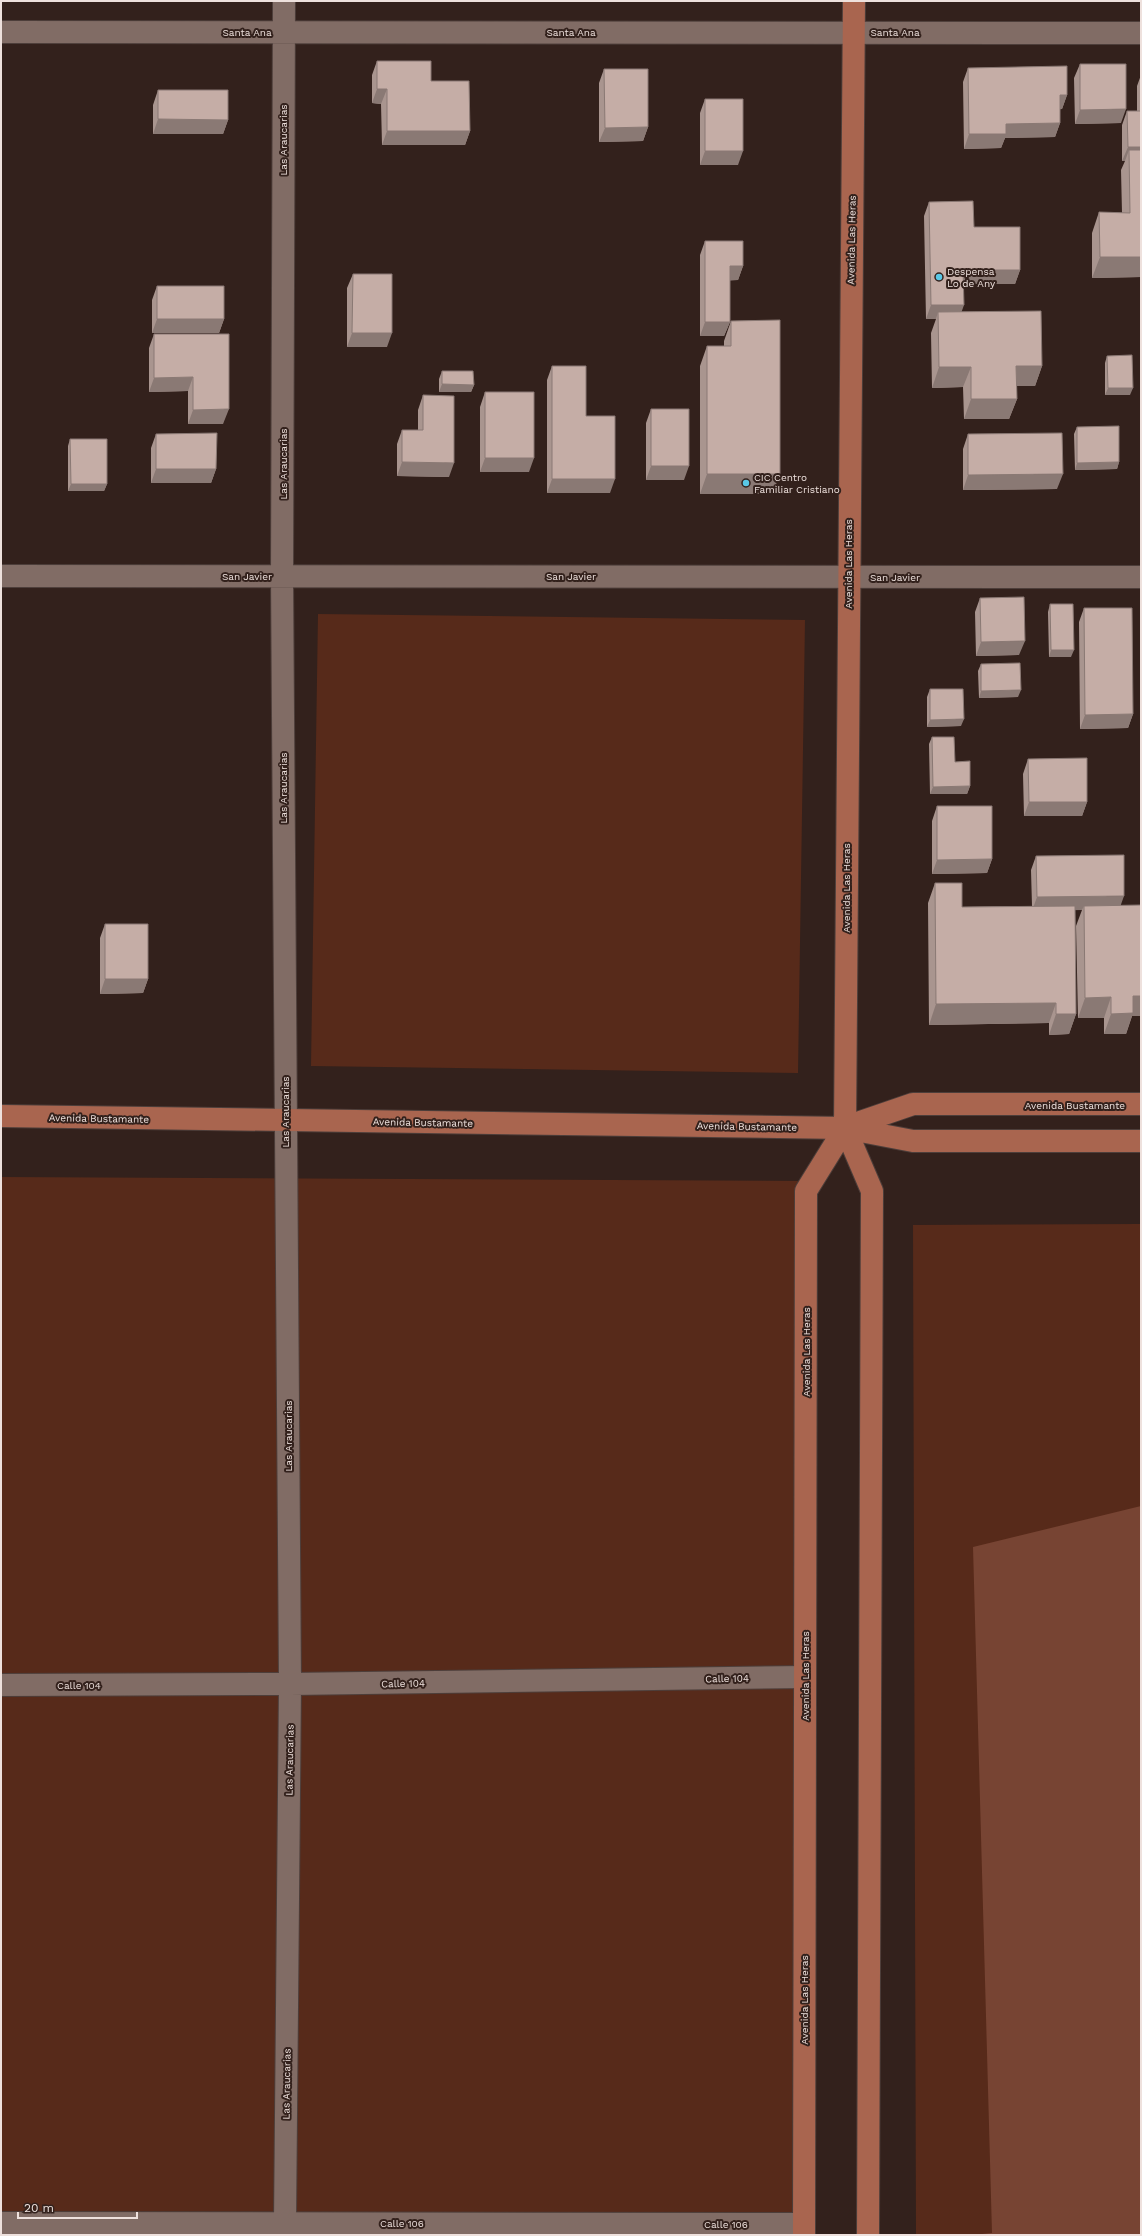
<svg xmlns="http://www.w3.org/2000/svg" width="1142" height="2236" font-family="'Work Sans',sans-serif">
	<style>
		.green { fill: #572a1a }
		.forest { fill: #743 }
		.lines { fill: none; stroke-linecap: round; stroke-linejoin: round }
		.minor-casing { stroke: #4d3e3a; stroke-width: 24 }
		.major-casing { stroke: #4d3e3a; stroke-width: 24 }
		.minor { stroke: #816c65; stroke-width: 22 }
		.major { stroke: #a9654f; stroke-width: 22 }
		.wall { fill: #a9958f }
		.shaded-wall { fill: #8a7974 }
		.building { fill: #c5ada6; stroke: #8a7974 }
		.poi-dot { fill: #5ac8e6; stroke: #33211c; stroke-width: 1.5 }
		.labels { text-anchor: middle; stroke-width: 4; stroke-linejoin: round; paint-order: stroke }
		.street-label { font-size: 10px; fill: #eee1dd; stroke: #33211c }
		.poi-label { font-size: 10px; fill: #eee1dd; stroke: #33211c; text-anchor: start }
	</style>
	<rect width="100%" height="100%" fill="#33211c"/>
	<!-- green -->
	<path class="green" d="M318,614L805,620L798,1073L311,1066Z
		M1,1177L807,1181L806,2235H1Z
		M1141,1224V2235H916L913,1225Z"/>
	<!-- forest -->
	<path class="forest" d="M1141,1506V2235H972L992,2233L973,1547Z"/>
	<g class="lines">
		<defs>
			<path id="minor" d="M284,1L282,576L290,1684L285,2223
				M1,32L1141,33
				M1,576L1141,577
				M1,1685L290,1684L805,1677
				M1,2223L804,2224"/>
			<path id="major" d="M854,1L845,1128L872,1191L868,2235
				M1,1116L845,1128L913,1141H1141
				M846,1127L913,1104H1141
				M804,2235L806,1191L845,1128"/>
		</defs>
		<!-- minor casing -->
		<use href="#minor" class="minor-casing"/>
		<!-- major casing -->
		<use href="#major" class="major-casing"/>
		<!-- minor -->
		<use href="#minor" class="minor"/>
		<!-- major -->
		<use href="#major" class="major"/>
	</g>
	<!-- wall -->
	<path class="wall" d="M377,61L431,81L470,131L465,145H382L381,104L372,103V75Z
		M1080,64L1121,123L1075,124L1074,78Z
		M968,68L1067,95L1062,109H1060V123L1055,137L1005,138L1001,148L964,149L963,82Z
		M604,69L648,127L643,141L599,142V83Z
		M1141,75V277L1092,278V233L1099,212L1122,213L1121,170L1125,161H1122V125L1127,111H1137V86Z
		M158,90L228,120L223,134H153V105Z
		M705,99L738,165H700V113Z
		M929,202L974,227L1020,270L1015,284H963L961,312L1042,366L1035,386H1017V399L1009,419H964L963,387L932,388L931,333L936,319H926L924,216Z
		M705,241L743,266L738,280H730V322L724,336H700V255Z
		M353,274L387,347H347V288Z
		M157,286L224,319L219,333H152V300Z
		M731,321L780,474L772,494H700V366L707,346H724V341Z
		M154,334H229L223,424H188V391L149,392V348Z
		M1107,356L1130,395H1105V363Z
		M552,366L586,416L610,493H547V380Z
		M442,371L474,385L471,392H439V379Z
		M485,392L529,472H480V407Z
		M423,395L449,477L397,476V444L402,430H418V410Z
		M651,409L684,480H646V423Z
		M1077,427L1119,462L1117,469L1075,470L1074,434Z
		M156,434L216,469L211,483H151V448Z
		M968,434L1057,489L963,490V449Z
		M70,439L107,484L104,491H68V446Z
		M980,598L1019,655L976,656L975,612Z
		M1050,604L1071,657H1049L1048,612Z
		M1084,608L1133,714L1128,728L1080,729L1079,622Z
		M981,664L1018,697L979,698L978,671Z
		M930,689L961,726L927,727V697Z
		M932,737L955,762L970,786L967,794H930L929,744Z
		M1028,759L1087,802L1082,816H1024L1023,774Z
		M937,806L992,859L987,873L932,874V821Z
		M1036,856L1121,905L1132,1016L1126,1034H1104V1018H1078L1076,926L1082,910H1075L1076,1014L1069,1034L1049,1035V1023L929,1025L928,903L935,883L962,907L1032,906L1031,870Z
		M105,924L148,979L143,993L100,994V938Z"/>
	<!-- shaded-wall -->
	<path class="shaded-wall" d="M377,89H387L381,104L372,103Z
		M1060,95H1067L1062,109L1055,110Z
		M1126,109L1121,123L1075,124L1080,110Z
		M158,119L228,120L223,134H153Z
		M1060,123L1055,137L1005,138L1001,148L964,149L969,134L1006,124Z
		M648,127L643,141L599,142L605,128Z
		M387,131H470L465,145H382Z
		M1128,147H1141V161L1129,150L1125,161H1122Z
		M705,151H743L738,165H700Z
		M1100,257H1141V277L1092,278Z
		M730,266H743L738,280L725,281Z
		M963,270H1020L1015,284H958Z
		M931,305H964L959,319L938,312L936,319H926Z
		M157,319H224L219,333H152Z
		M705,322H730L724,336H700Z
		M352,333H392L387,347H347Z
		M1016,366H1042L1035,386H1009Z
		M939,367H971L963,387L932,388Z
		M193,377L188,391L149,392L154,378Z
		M442,384L474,385L471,392H439Z
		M1108,388H1133L1130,395H1105Z
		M971,399H1017L1009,419H964Z
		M229,409L223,424H188L193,410Z
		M485,458H534L529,472H480Z
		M402,462L454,463L449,477L397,476Z
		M1119,462L1117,469L1075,470L1077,463Z
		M651,466H689L684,480H646Z
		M156,469H216L211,483H151Z
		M707,474H780L772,494H700Z
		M1063,474L1057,489L963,490L968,475Z
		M552,479H615L610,493H547Z
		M71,484H107L104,491H68Z
		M1025,641L1019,655L976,656L981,642Z
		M1051,650H1074L1071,657H1049Z
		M1021,690L1018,697L979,698L981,691Z
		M1133,714L1128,728L1080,729L1085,715Z
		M964,719L961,726L927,727L930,720Z
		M970,786L967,794H930L933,787Z
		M1029,802H1087L1082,816H1024Z
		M992,859L987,873L932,874L937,860Z
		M1124,896L1119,910L1084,906L1082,910L1032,911L1037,897Z
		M105,979H148L143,993L100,994Z
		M1133,996H1141V1016H1132L1126,1034H1104L1111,1014Z
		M1111,997L1104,1018H1078L1085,998Z
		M1056,1003L1049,1023L929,1025L936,1004Z
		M1056,1014H1076L1069,1034L1049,1035Z"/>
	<!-- building -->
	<path class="building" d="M377,61H431V81H469L470,131H387V89H377Z
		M1080,64H1126V109L1080,110Z
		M1067,66V95H1060V123L1006,124V134H969L968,68Z
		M604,69H648V127L605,128Z
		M158,90H228V120L158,119Z
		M705,99H743V151H705Z
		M1127,111H1141V147H1128Z
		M1129,150H1141V257H1100L1099,212L1130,213Z
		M973,201L974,227H1020V270H963L964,305H931L929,202Z
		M705,241H743V266H730V322H705Z
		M353,274H392V333H352Z
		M157,286H224V319H157Z
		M1041,311L1042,366H1016L1017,399H971V367H939L938,312Z
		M780,320V474H707V346H731V321Z
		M154,334H229V409L193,410V377L154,378Z
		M1132,355L1133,388H1108L1107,356Z
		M552,366H586V416H615V479H552Z
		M442,371H473L474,385L442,384Z
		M485,392H534V458H485Z
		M423,395L454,396V463L402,462V430H423Z
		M651,409H689V466H651Z
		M1119,426V462L1077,463V427Z
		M217,433L216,469H156V434Z
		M1062,433L1063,474L968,475V434Z
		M70,439H107V484H71Z
		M1024,597L1025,641L981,642L980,598Z
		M1050,604H1073L1074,650H1051Z
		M1084,608H1132L1133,714L1085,715Z
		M1020,663L1021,690L981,691V664Z
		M930,689H963L964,719L930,720Z
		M932,737H954L955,762L970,761V786L933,787Z
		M1087,758V802H1029L1028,759Z
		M937,806H992V859L937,860Z
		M1124,855V896L1037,897L1036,856Z
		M935,883H962V907L1075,906L1076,1014H1056V1003L936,1004Z
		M1141,905V996H1133V1013L1111,1014V997L1085,998L1084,906Z
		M105,924H148V979H105Z"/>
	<!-- markers -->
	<g class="poi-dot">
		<circle cx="939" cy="277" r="4"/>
		<circle cx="746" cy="483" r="4"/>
	</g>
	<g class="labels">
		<!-- street labels -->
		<g class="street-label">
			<text x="247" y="36">Santa Ana</text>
			<text x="571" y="36">Santa Ana</text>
			<text x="895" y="36">Santa Ana</text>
			<text transform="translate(283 140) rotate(-90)" y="4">Las Araucarias</text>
			<text transform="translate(851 240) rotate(-89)" y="4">Avenida Las Heras</text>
			<text transform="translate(283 464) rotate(-90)" y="4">Las Araucarias</text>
			<text transform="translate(848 564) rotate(-90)" y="4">Avenida Las Heras</text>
			<text x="247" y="580">San Javier</text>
			<text x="571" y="580">San Javier</text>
			<text x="895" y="581">San Javier</text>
			<text transform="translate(283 788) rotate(-90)" y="4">Las Araucarias</text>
			<text transform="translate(846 888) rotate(-90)" y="4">Avenida Las Heras</text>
			<text x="1075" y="1109">Avenida Bustamante</text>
			<text transform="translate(285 1112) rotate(-90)" y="4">Las Araucarias</text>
			<text transform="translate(99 1118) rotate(1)" y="4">Avenida Bustamante</text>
			<text transform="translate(423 1122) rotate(1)" y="4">Avenida Bustamante</text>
			<text transform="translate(747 1126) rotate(1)" y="4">Avenida Bustamante</text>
			<text transform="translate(806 1352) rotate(-90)" y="4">Avenida Las Heras</text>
			<text transform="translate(288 1436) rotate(-90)" y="4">Las Araucarias</text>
			<text transform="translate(805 1676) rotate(-90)" y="4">Avenida Las Heras</text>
			<text transform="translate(727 1678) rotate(-1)" y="4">Calle 104</text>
			<text transform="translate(403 1683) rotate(-1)" y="4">Calle 104</text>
			<text x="79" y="1689">Calle 104</text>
			<text transform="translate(289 1760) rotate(-89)" y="4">Las Araucarias</text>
			<text transform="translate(804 2000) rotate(-90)" y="4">Avenida Las Heras</text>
			<text transform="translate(286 2084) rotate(-89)" y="4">Las Araucarias</text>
			<text x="402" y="2227">Calle 106</text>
			<text x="726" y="2228">Calle 106</text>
		</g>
		<!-- poi labels -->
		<g class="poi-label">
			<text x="947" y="275">Despensa<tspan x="947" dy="12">Lo de Any</tspan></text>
			<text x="754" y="481">CIC Centro<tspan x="754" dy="12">Familiar Cristiano</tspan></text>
		</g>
	</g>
	<!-- border -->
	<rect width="1142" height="2236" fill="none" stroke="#eee1dd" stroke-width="4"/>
	<!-- scale -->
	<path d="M18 2212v6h119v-6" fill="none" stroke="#eee1dd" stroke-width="2"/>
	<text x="24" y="2212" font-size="12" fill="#eee1dd" stroke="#33211c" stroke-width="3" paint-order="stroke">20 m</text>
</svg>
